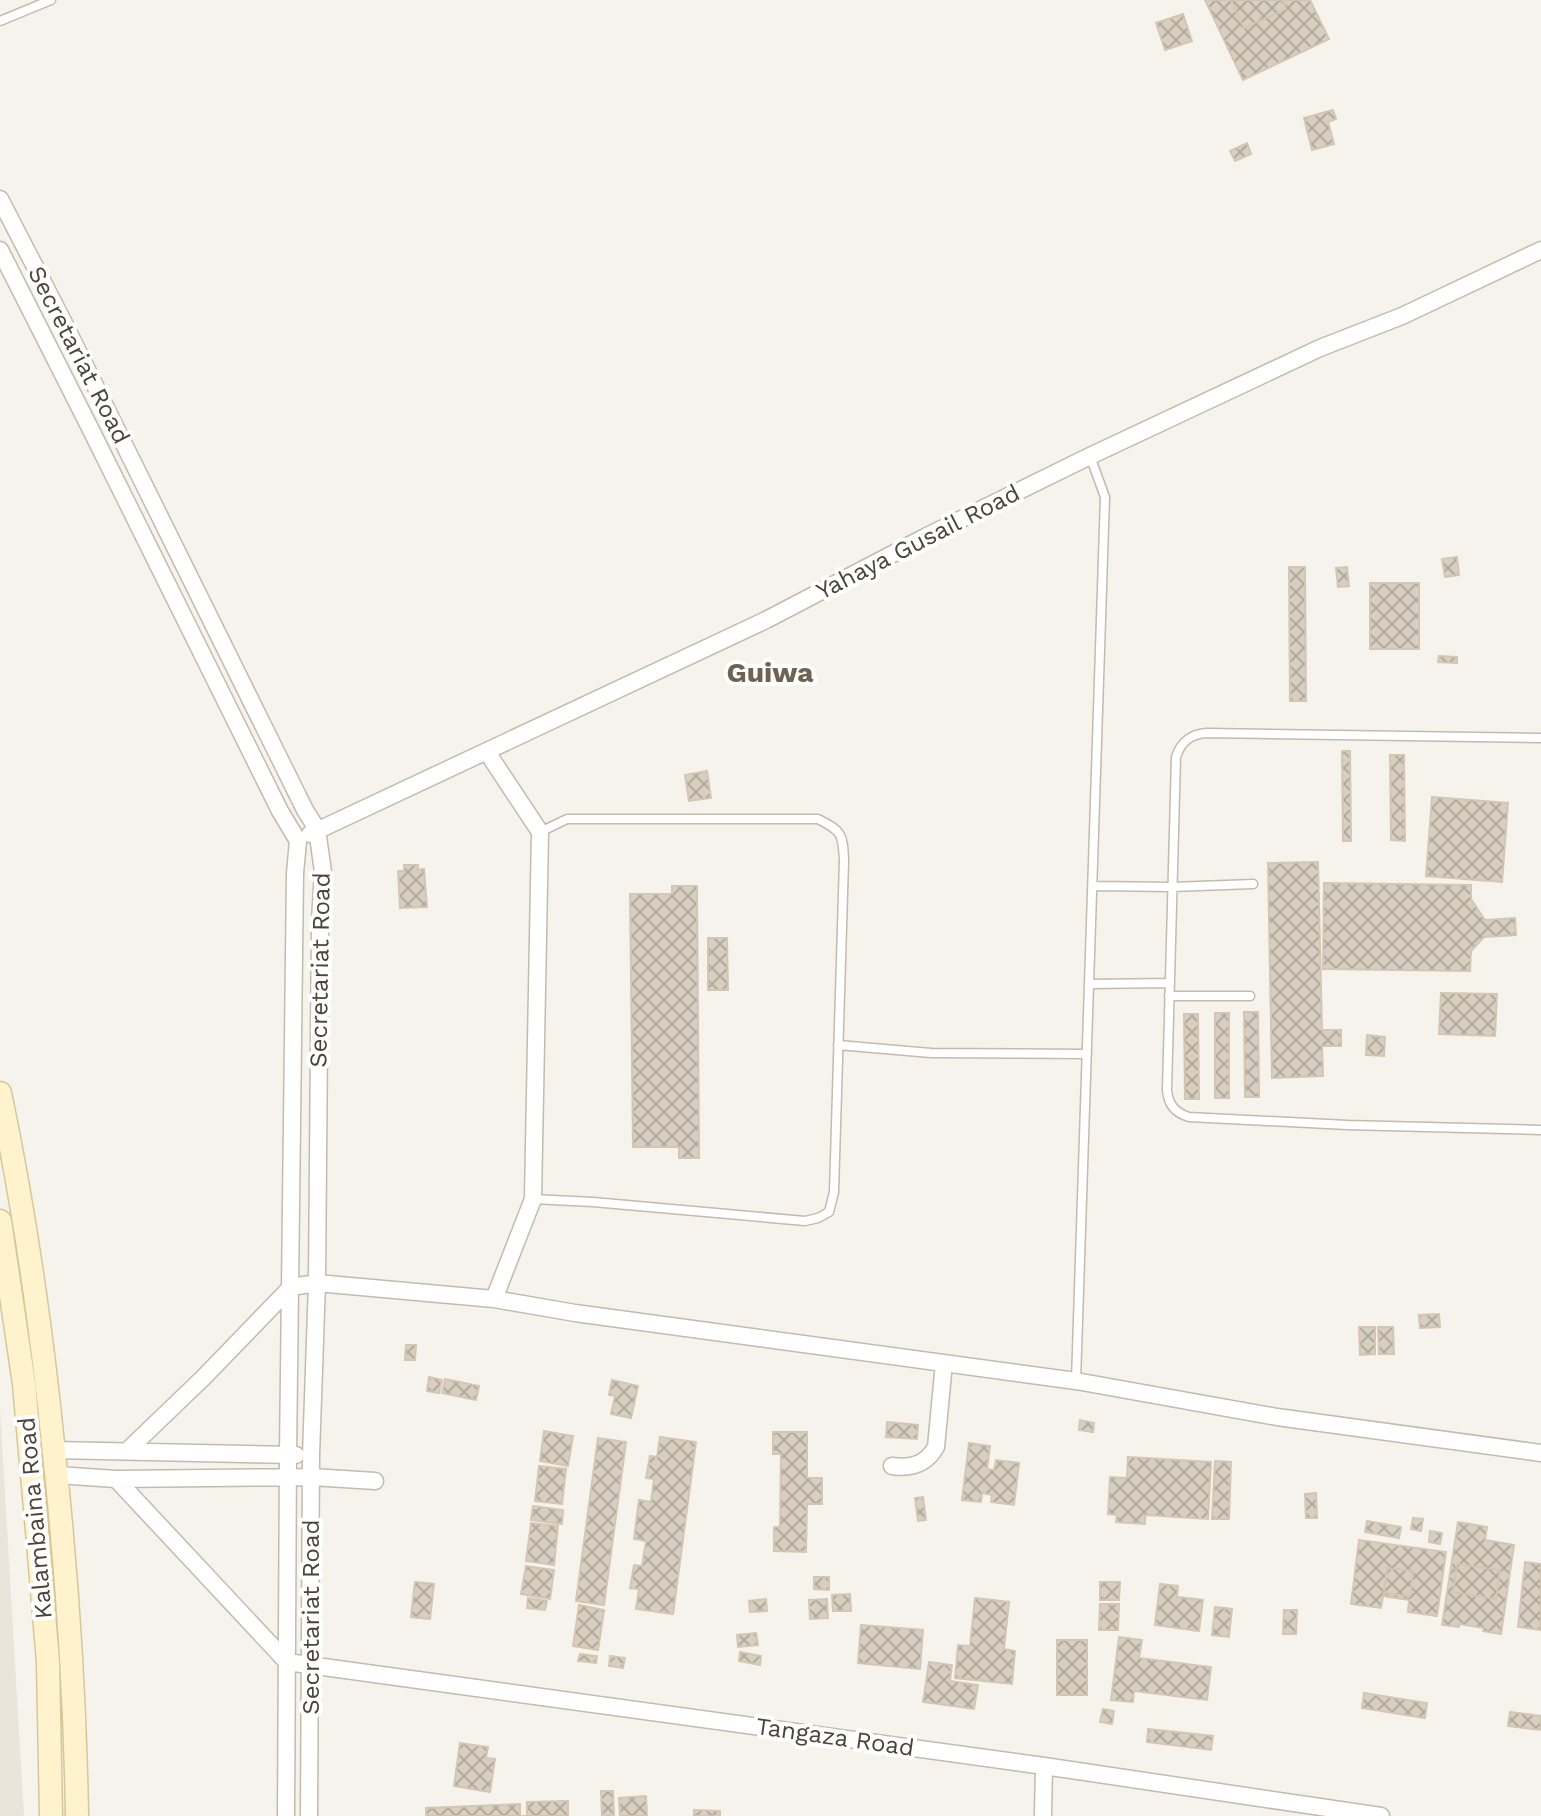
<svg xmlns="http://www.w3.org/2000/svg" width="1541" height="1816" font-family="'Work Sans',sans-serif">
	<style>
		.residential { fill: #eae5da }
		.building { fill: url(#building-cross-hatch); stroke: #d3c7b4; stroke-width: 2; fill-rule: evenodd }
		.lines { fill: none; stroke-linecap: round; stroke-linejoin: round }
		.lane-casing { stroke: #c2bbae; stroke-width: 11 }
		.street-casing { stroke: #c2bbae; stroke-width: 19 }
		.secondary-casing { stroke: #d6c79b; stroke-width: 25 }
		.lane { stroke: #fff; stroke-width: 8 }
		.street { stroke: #fff; stroke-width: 16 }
		.secondary { stroke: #fff3cd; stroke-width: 22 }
		.labels { text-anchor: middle; stroke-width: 8; stroke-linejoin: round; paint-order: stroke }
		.street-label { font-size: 24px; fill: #4b4439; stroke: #fff }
		.quarter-label { font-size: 28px; font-weight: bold; fill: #6e6250; stroke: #fff }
	</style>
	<defs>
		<pattern id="building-cross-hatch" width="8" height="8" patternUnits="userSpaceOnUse" patternTransform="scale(2)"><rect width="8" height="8" fill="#d8cfc1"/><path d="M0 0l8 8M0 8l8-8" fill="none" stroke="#b1aa9e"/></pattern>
	</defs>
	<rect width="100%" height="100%" fill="#f6f3ec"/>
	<!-- residential -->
	<path class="residential" d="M0,1408L24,1816H0Z"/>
	<!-- building -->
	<path class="building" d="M1205,0H1231L1244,28L1286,9L1282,0H1310L1329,39L1243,80Z
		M1231,0H1282L1286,9L1244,28Z
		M1183,14L1192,41L1165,50L1156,23Z
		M1333,110L1336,119L1328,122L1334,144L1312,150L1304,118Z
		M1247,143L1251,154L1235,161L1230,151Z
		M1457,557L1459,575L1445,577L1442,559Z
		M1289,567H1305L1306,701H1290Z
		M1347,567L1349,586L1338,587L1336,568Z
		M1370,583H1419V649H1370Z
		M1439,656L1457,657V663L1438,662Z
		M1342,751H1350L1351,841H1343Z
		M1390,755H1404L1405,841L1391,840Z
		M707,771L711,798L689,801L685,775Z
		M1432,797L1508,803L1502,882L1426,876Z
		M1318,862L1322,1030H1341V1046H1322L1323,1076L1272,1078L1268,863Z
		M404,865H418V870L424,869L427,907L400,908L398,871H404Z
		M1324,883L1471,885V899L1485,920L1515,918L1516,935L1484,937L1471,951L1470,971L1323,969Z
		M672,886H697L699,1158H679V1147H633L630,894H672Z
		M708,938H727L728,990H708Z
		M1441,993L1497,994L1495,1036L1439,1034Z
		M1244,1012H1258L1259,1097H1245Z
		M1215,1013H1229V1098H1215Z
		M1184,1014H1198L1199,1099H1185Z
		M1367,1035L1385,1037L1384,1056L1366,1055Z
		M1439,1314L1440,1327L1420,1328L1419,1315Z
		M1359,1327H1375V1354L1360,1355Z
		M1378,1327H1393L1394,1354H1379Z
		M406,1345H416L415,1360H405Z
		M429,1377L442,1380L439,1393L427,1391Z
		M445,1379L479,1386L476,1400L442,1393Z
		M612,1380L638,1386L631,1418L611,1414L615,1396L609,1395Z
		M1080,1420L1094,1423L1093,1432L1079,1430Z
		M887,1422L918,1425L917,1439L886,1437Z
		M544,1431L573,1436L568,1466L540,1461Z
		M773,1432H807V1478H822V1504H807L806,1552L774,1551V1527H780L781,1454H773Z
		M660,1437L696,1442L673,1614L636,1609L639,1589L630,1588L634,1565L642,1566L646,1541L634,1539L639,1500L651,1502L654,1479L646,1478L650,1456L657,1457Z
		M598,1438L626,1442L604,1605L576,1601Z
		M969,1443L990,1446L987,1469L994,1470L996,1460L1019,1463L1014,1505L991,1502L992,1495L982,1493L981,1502L962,1500Z
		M1128,1457L1211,1462L1208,1519L1145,1515V1524L1116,1522L1117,1515L1108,1514L1110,1477L1127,1478Z
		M1215,1461L1231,1462L1229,1519H1212Z
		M539,1466L566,1469L562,1504L535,1501Z
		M1316,1493L1317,1518H1306L1305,1494Z
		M923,1497L926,1520L918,1521L915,1498Z
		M533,1506L563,1510L562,1524L531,1520Z
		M1413,1518L1423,1519L1421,1531L1411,1529Z
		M1367,1521L1401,1527L1399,1538L1365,1532Z
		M1458,1522L1487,1527L1485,1540L1514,1545L1501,1634L1483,1631L1484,1628L1459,1624V1627L1442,1625ZM1457,1564L1500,1570L1496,1599L1453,1592Z
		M531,1523L558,1526L554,1565L526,1561Z
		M1430,1531L1442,1533L1440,1544L1429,1542Z
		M1359,1540L1446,1552L1437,1616L1408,1612L1409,1600L1383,1596L1381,1608L1351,1604ZM1387,1568L1413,1571L1410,1596L1384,1593Z
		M1525,1562L1541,1564V1630L1518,1627Z
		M1457,1564L1500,1570L1496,1599L1453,1592Z
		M526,1566L554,1570L550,1599L521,1594Z
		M1387,1568L1413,1571L1410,1596L1384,1593Z
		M814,1577H829V1590L814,1589Z
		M415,1582L434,1584L430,1619L411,1617Z
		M1100,1582H1120L1119,1600H1100Z
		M1160,1584L1178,1586L1177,1597L1203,1600L1199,1631L1155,1625Z
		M850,1594L851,1611H833L832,1595Z
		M528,1598L547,1601L545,1610L527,1608Z
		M975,1598L1009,1602L1004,1649L1015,1651L1012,1684L955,1678L958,1645L970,1646Z
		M766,1599L767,1611L750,1612L749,1601Z
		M827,1599L828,1618L810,1619L809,1600Z
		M1100,1604H1119L1118,1630H1099Z
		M579,1605L604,1610L598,1650L573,1646Z
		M1215,1607L1232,1609L1229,1637L1212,1635Z
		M1284,1610H1297L1296,1634H1283Z
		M861,1625L923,1630L920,1669L858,1663Z
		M756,1633L758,1645L738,1647L737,1635Z
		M1119,1637L1142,1640L1139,1658L1211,1667L1207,1700L1134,1691L1133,1702L1111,1700Z
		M1057,1640H1087V1695H1057Z
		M740,1652L761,1656L760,1665L739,1661Z
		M580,1654L597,1656L596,1663L578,1661Z
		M610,1656L625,1658L623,1668L609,1666Z
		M929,1662L952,1665L950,1681L978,1685L974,1709L923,1702Z
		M1364,1693L1427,1703L1425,1718L1362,1708Z
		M1103,1709L1114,1711L1112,1724L1100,1722Z
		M1510,1712L1541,1716V1730L1508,1726Z
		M1148,1729L1213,1736L1211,1750L1147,1742Z
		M460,1743L488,1747L486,1758L495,1759L490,1792L454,1786Z
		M601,1791H613L614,1816H602Z
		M646,1796L647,1816H620L619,1798Z
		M568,1801V1816H426V1808L520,1804V1816H527V1802Z
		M694,1810L720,1811V1816H694Z"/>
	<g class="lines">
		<defs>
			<path id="lane" d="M0,21L51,0
				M1541,738L1207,733C1190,734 1181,742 1176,757L1167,1090C1168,1104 1175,1113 1189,1117L1347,1125L1541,1130
				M1093,886L1172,887L1253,884
				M1089,984L1170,983
				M1169,996H1250
				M838,1045L931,1053L1087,1054
				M533,1199L593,1202L805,1221L818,1218L829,1212L834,1192L844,861C843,834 842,831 818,819H567L540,832
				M1076,1381L1105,497L1090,456"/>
			<path id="street" d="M0,199L63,321L305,810L317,829L323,872L320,920L317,1283L311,1455L309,1816
				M0,250L92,432L280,811L298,841L295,873L288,1455L286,1816
				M487,752L540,832L533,1199L494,1299
				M310,834L766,620L927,536L1090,456L1320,348L1402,316L1541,250
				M54,1450L296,1455
				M127,1451L204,1377L291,1287L317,1283L494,1299L575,1313L1076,1381L1277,1417L1541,1453
				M892,1466C912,1469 926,1464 936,1447L944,1363
				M57,1475L116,1479L312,1477L375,1481
				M116,1479L287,1662L1044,1766L1381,1816
				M1043,1816L1044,1766"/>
			<path id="secondary" d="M0,1093C25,1212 42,1332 54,1453C67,1574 75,1694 77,1816
				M0,1221L24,1384L37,1531L48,1662L51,1816"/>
		</defs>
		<!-- lane casing -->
		<use href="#lane" class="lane-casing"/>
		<!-- street casing -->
		<use href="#street" class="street-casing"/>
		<!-- secondary casing -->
		<use href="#secondary" class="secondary-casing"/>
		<!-- lane -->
		<use href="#lane" class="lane"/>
		<!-- street -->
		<use href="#street" class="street"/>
		<!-- secondary -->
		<use href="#secondary" class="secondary"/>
	</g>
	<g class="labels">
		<!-- street labels -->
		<g class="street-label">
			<text transform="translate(79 355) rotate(63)" y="8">Secretariat Road</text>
			<text transform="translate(918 542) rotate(-27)" y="8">Yahaya Gusail Road</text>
			<text transform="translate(320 970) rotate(-89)" y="8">Secretariat Road</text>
			<text transform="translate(35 1518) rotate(-95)" y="8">Kalambaina Road</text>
			<text transform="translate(311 1617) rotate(-90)" y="8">Secretariat Road</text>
			<text transform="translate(835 1737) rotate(8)" y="8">Tangaza Road</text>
		</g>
		<!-- quarter labels -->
		<g class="quarter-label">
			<text x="770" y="682">Guiwa</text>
		</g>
	</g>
</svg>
